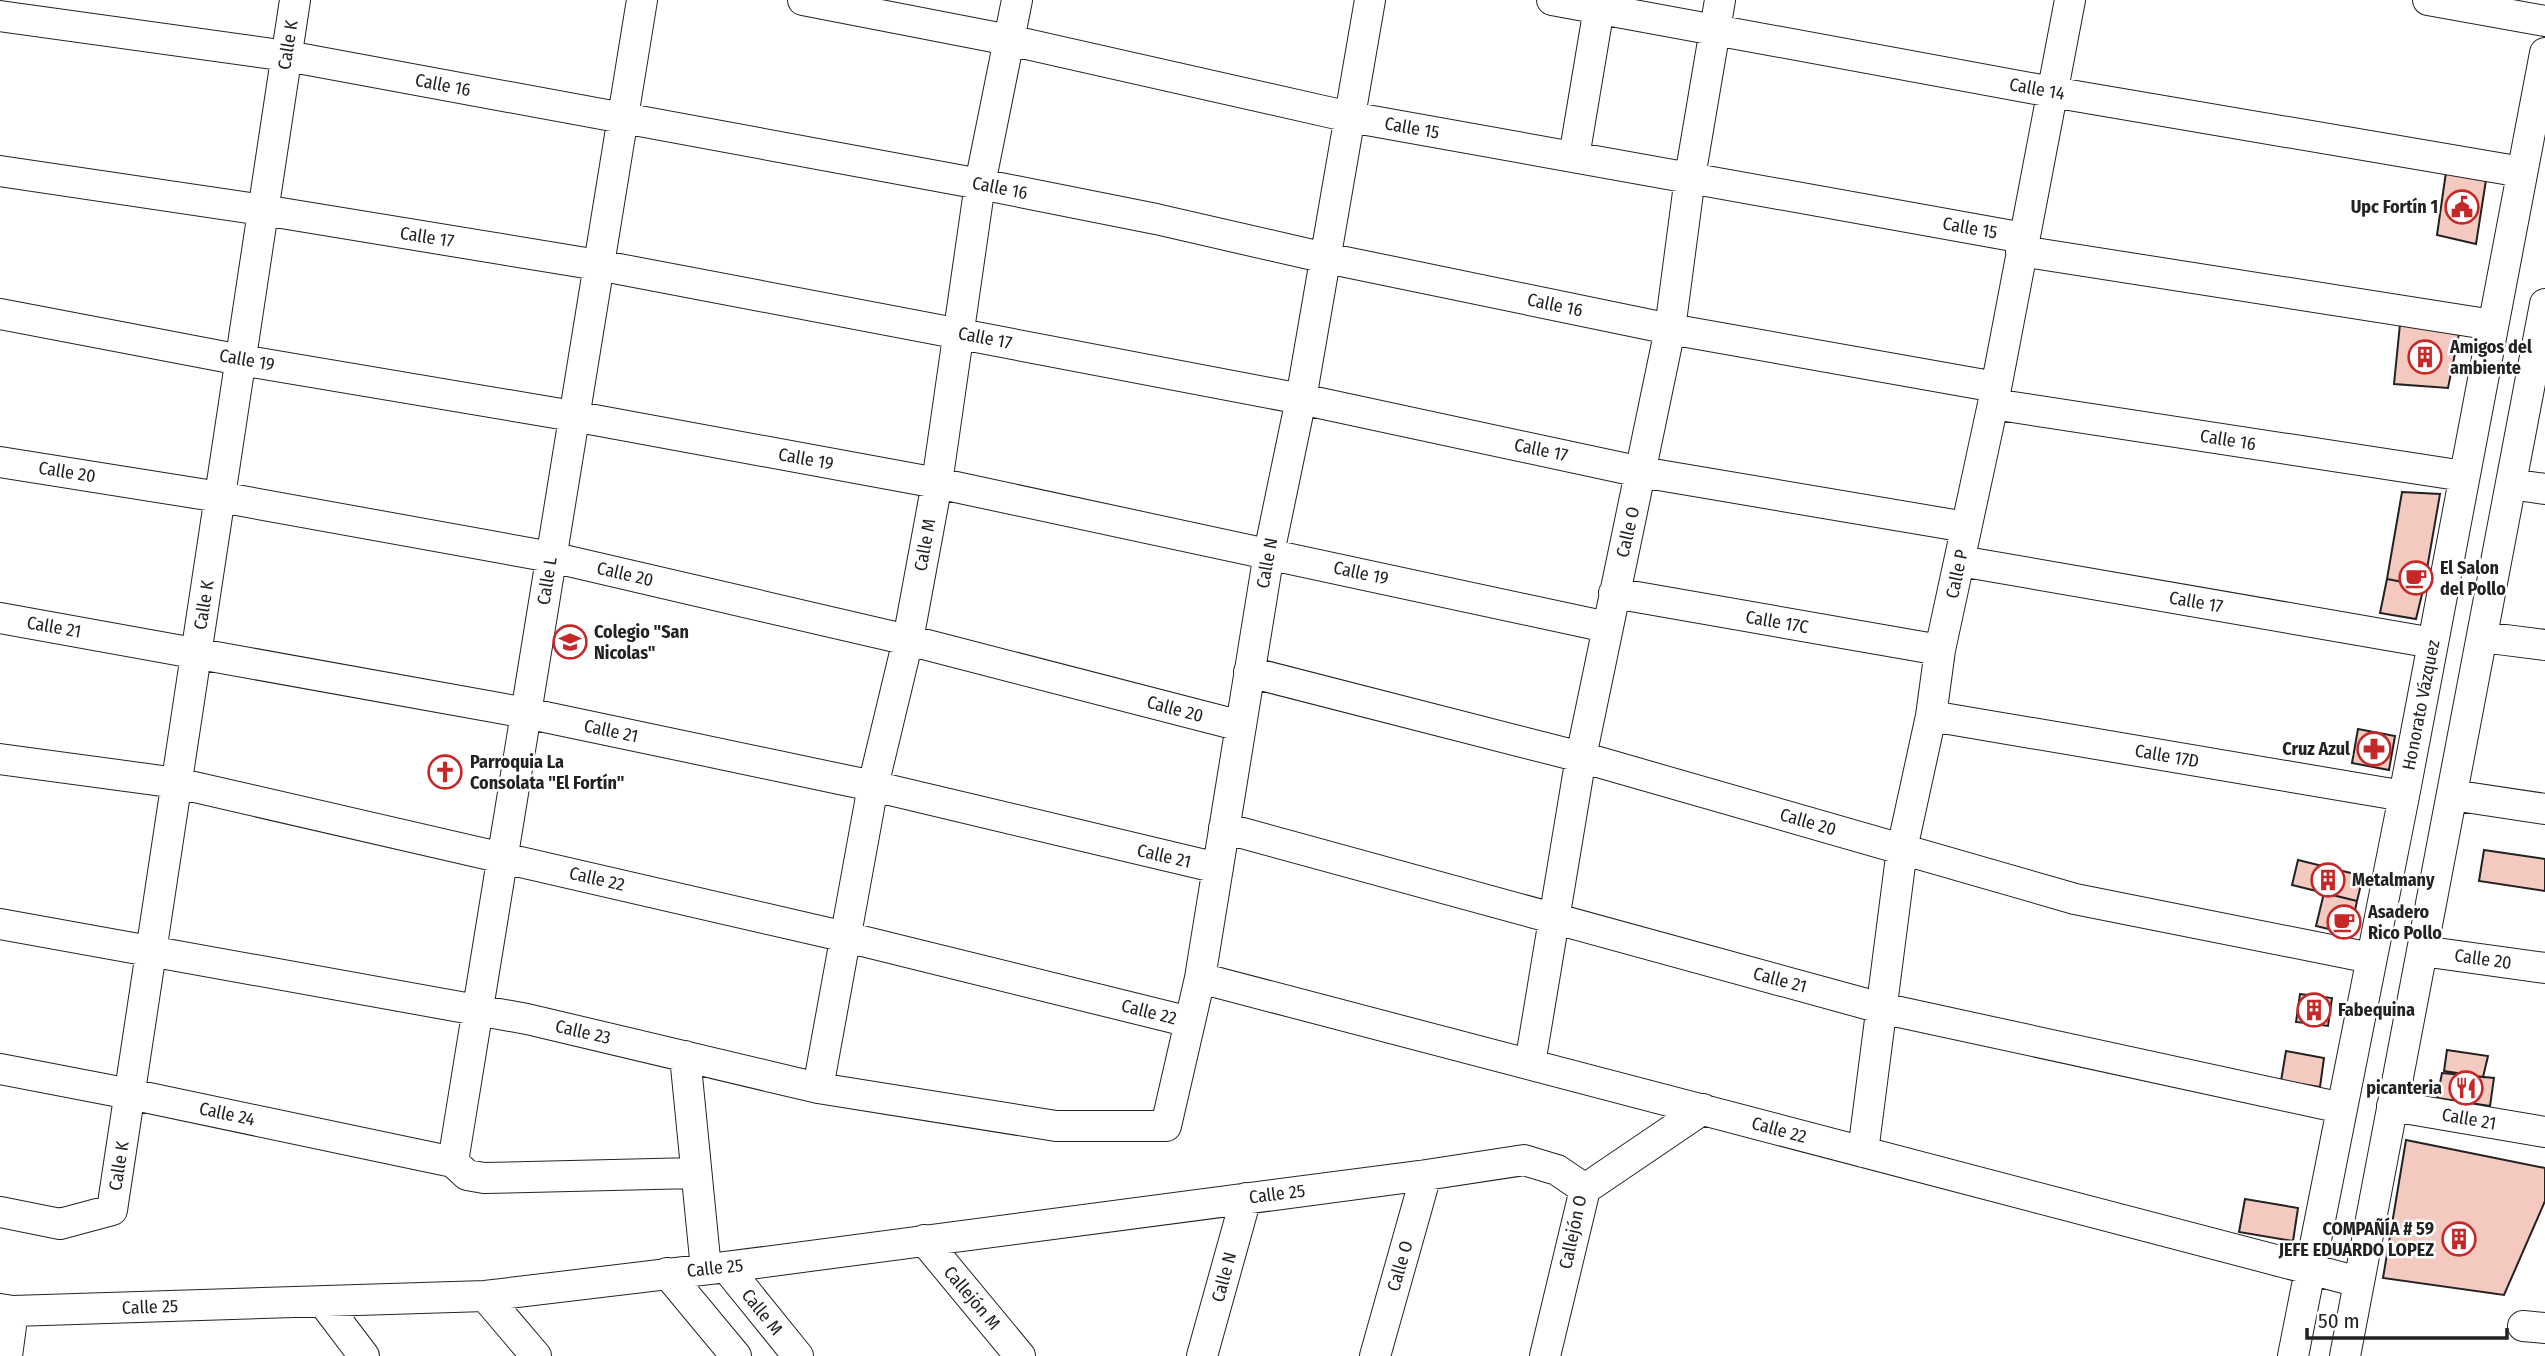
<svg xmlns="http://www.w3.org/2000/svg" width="2545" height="1356" font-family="'Fira Sans Condensed',sans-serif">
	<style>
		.building { fill: #f3c9c0; stroke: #222; stroke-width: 2 }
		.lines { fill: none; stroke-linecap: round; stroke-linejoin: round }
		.minor-casing { stroke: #222; stroke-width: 32 }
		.minor { stroke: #fff; stroke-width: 30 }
		.labels { text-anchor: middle; stroke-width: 5; stroke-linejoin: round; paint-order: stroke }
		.street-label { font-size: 18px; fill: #222; stroke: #fff }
		.poi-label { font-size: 18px; font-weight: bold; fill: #222; stroke: #fff; text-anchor: start }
	</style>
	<rect width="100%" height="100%" fill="#fff"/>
	<!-- building -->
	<path class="building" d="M2446,172L2486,180L2476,244L2437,235Z
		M2400,324L2460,329L2448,388L2394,384Z
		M2402,492L2440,494L2424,586L2387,579Z
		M2387,579L2424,586L2416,619L2380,613Z
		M2358,729L2395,736L2389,770L2352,763Z
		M2484,850L2545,859V891L2479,881Z
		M2298,860L2363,876L2357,901L2292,885Z
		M2324,893L2357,901L2350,934L2316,926Z
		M2300,994L2332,998L2328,1026L2296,1022Z
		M2447,1050L2488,1056L2483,1077L2444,1071Z
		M2286,1051L2324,1058L2320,1087L2281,1081Z
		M2442,1073L2494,1078L2490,1106L2437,1098Z
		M2406,1140L2545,1168V1201L2504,1295L2383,1278Z
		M2245,1199L2298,1208L2293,1241L2239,1232Z"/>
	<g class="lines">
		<defs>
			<path id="minor" d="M803,0L1009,40L1350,117L2024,238
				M1552,0L2052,92L2522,172
				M2428,0L2545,21
				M0,16L287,56L980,184L1156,219L1326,258L1670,329L1996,387
				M1574,157L1599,8
				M0,171L263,210L598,265L1301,399L1641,472L1966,527
				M2021,251L2493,325
				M0,314L241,360L573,416L937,483L1607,627
				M1993,404L2464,476
				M0,462L220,497L551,557L908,640L1241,726
				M2511,484L2545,489
				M1960,561L2433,643
				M1614,593L1940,650
				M0,618L526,713L873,786L1218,868
				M2482,637L2545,645
				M1249,672L1581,757L2075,899L2371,958
				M1931,716L2404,796
				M0,759L177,783L846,937L1190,1022
				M2452,795L2545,809
				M1224,828L1881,1008L2342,1108
				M0,924L527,1019L818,1088L1056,1126H1166L1200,978L1269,553L1301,399L1370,0
				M2422,951L2545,968
				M1200,978L2359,1282
				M685,1056L706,1269
				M1530,1064L1581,757L1670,329L1690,177L1720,0
				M0,1069L130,1094L453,1162
				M818,1088L873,786L908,640L937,483L980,184L1017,0
				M2392,1106L2545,1132
				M1863,1152L1902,849L1931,716L1940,650L1993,404L2070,0
				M453,1162L642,0
				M453,1162L467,1175L484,1178L695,1173
				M1585,1189L1703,1109
				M0,1212L60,1224L112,1210L295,0
				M924,1240L1020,1356
				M726,1267L798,1356
				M667,1273L736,1356
				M485,1296L536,1356
				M323,1302L364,1356
				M0,1309L13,1311L485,1296L726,1267L1426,1175L1524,1160L1557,1170L1585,1189
				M2523,1326L2545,1328
				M7,1356L13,1311
				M1202,1356L1246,1198
				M1375,1356L1426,1175
				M1545,1356L1585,1189
				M2293,1356L2404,796L2545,53
				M2345,1356L2545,304"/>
		</defs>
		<!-- minor casing -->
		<use href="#minor" class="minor-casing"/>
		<!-- minor -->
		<use href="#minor" class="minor"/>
	</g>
	<!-- icons -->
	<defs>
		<symbol id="civic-ring" viewBox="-11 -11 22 22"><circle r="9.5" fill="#fff" stroke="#c62828" stroke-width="1.5"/><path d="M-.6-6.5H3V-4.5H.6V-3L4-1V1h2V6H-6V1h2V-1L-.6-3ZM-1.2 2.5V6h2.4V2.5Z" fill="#c62828"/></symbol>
		<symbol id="building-ring" viewBox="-11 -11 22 22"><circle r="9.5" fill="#fff" stroke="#c62828" stroke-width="1.5"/><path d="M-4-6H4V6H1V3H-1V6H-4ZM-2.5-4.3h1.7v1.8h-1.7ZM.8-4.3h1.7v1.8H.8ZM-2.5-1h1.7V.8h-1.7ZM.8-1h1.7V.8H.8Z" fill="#c62828"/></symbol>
		<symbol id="cafe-ring" viewBox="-11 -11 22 22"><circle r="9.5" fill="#fff" stroke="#c62828" stroke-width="1.5"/><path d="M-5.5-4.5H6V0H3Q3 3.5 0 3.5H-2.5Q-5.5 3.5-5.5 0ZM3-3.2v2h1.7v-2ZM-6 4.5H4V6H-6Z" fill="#c62828"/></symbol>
		<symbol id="school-ring" viewBox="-11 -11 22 22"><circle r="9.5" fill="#fff" stroke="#c62828" stroke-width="1.5"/><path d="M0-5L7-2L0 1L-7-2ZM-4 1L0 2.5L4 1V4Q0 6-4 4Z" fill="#c62828"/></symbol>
		<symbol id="pharmacy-ring" viewBox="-11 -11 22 22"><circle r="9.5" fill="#fff" stroke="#c62828" stroke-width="1.5"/><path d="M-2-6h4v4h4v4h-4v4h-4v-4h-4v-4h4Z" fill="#c62828"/></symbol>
		<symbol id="church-ring" viewBox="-11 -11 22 22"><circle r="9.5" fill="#fff" stroke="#c62828" stroke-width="1.5"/><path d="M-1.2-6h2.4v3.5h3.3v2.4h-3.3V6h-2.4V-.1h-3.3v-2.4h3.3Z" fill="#c62828"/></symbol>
		<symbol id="restaurant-ring" viewBox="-11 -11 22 22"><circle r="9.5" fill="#fff" stroke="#c62828" stroke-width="1.5"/><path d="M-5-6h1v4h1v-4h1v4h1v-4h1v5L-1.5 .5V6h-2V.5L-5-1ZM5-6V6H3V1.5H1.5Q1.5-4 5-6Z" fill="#c62828"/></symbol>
	</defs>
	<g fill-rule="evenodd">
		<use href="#civic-ring" x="2443" y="188" width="38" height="38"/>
		<use href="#building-ring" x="2406" y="338" width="38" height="38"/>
		<use href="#cafe-ring" x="2397" y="559" width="38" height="38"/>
		<use href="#school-ring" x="551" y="623" width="38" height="38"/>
		<use href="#pharmacy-ring" x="2355" y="730" width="38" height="38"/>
		<use href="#church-ring" x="426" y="753" width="38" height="38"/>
		<use href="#building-ring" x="2309" y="861" width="38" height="38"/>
		<use href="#cafe-ring" x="2325" y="903" width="38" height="38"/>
		<use href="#building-ring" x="2295" y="991" width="38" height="38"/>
		<use href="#restaurant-ring" x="2447" y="1069" width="38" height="38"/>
		<use href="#building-ring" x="2440" y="1220" width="38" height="38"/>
	</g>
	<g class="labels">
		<!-- street labels -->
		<g class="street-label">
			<text transform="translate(288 45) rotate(-81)" y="6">Calle K</text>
			<text transform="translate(443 85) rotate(11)" y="6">Calle 16</text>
			<text transform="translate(2037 89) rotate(10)" y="6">Calle 14</text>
			<text transform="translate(1412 128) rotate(10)" y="6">Calle 15</text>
			<text transform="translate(1000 188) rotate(11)" y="6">Calle 16</text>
			<text transform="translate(1970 228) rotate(10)" y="6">Calle 15</text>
			<text transform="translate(427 237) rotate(9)" y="6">Calle 17</text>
			<text transform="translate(1555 305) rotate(12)" y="6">Calle 16</text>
			<text transform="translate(985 338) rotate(11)" y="6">Calle 17</text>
			<text transform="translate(247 360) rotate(10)" y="6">Calle 19</text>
			<text transform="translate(2228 440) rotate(9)" y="6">Calle 16</text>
			<text transform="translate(1541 450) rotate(12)" y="6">Calle 17</text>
			<text transform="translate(806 459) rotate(10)" y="6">Calle 19</text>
			<text transform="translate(67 472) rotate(9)" y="6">Calle 20</text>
			<text transform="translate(1628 532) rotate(-77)" y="6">Calle O</text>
			<text transform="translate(925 545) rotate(-80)" y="6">Calle M</text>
			<text transform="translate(1267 563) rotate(-80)" y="6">Calle N</text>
			<text transform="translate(1361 573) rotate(12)" y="6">Calle 19</text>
			<text transform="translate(625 574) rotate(13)" y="6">Calle 20</text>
			<text transform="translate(1957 574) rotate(-78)" y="6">Calle P</text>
			<text transform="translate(547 581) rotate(-81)" y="6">Calle L</text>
			<text transform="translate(2196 602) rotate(10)" y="6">Calle 17</text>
			<text transform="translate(204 605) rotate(-81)" y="6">Calle K</text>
			<text transform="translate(1777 622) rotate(10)" y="6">Calle 17C</text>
			<text transform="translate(54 627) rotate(10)" y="6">Calle 21</text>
			<text transform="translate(2421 705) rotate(-79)" y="6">Honorato Vázquez</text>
			<text transform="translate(1175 709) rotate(15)" y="6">Calle 20</text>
			<text transform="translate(611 731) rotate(12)" y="6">Calle 21</text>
			<text transform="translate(2167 756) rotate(10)" y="6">Calle 17D</text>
			<text transform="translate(1808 822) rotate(16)" y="6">Calle 20</text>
			<text transform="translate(1164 856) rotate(13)" y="6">Calle 21</text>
			<text transform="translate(597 879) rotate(13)" y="6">Calle 22</text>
			<text transform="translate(2483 959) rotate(8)" y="6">Calle 20</text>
			<text transform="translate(1780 980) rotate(15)" y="6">Calle 21</text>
			<text transform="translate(1149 1012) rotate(14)" y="6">Calle 22</text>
			<text transform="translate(583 1032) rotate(13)" y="6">Calle 23</text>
			<text transform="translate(227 1114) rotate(12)" y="6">Calle 24</text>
			<text transform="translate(2469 1119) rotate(10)" y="6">Calle 21</text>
			<text transform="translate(1779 1130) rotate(15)" y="6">Calle 22</text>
			<text transform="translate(119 1166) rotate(-81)" y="6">Calle K</text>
			<text transform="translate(1277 1194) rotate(-7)" y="6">Calle 25</text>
			<text transform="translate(1573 1232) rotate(-78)" y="6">Callejón O</text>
			<text transform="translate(1400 1266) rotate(-74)" y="6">Calle O</text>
			<text transform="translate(715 1268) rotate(-6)" y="6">Calle 25</text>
			<text transform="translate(1224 1277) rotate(-75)" y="6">Calle N</text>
			<text transform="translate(972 1298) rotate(50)" y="6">Callejón M</text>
			<text transform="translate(150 1307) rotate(-2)" y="6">Calle 25</text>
			<text transform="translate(762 1312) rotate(51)" y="6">Calle M</text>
		</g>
		<!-- poi labels -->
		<g class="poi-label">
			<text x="2438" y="213" text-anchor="end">Upc Fortín 1</text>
			<text x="2450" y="353">Amigos del<tspan x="2450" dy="21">ambiente</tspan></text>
			<text x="2440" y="574">El Salon<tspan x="2440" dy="21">del Pollo</tspan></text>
			<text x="594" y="638">Colegio "San<tspan x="594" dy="21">Nicolas"</tspan></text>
			<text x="2350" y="755" text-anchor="end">Cruz Azul</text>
			<text x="470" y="768">Parroquia La<tspan x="470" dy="21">Consolata "El Fortín"</tspan></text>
			<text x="2352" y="886">Metalmany</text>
			<text x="2368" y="918">Asadero<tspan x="2368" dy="21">Rico Pollo</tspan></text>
			<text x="2338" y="1016">Fabequina</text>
			<text x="2442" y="1094" text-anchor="end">picanteria</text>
			<text x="2434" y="1235" text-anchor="end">COMPAÑÍA # 59<tspan x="2434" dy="21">JEFE EDUARDO LOPEZ</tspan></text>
		</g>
	</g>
	<!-- scale -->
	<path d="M2307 1328v10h200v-10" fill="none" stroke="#222222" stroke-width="3.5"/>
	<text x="2318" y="1328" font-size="21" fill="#222222" stroke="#ffffff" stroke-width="5" paint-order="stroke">50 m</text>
</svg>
